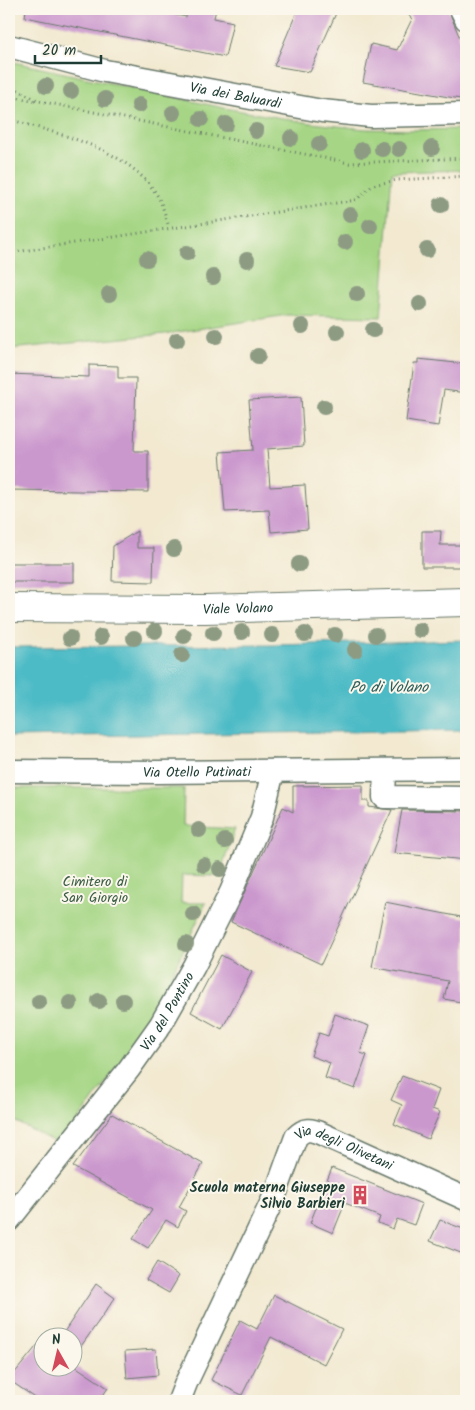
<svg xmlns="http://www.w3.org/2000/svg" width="475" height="1410" font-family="Kalam,sans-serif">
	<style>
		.green { fill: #a6d685; stroke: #628a5c }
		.water { fill: #4ebbc6; stroke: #367c7d }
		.building { fill: #cb98ce }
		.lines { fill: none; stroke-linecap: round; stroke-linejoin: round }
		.minor-casing { stroke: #69796b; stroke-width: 25 }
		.major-casing { stroke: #69796b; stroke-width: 30 }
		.path { stroke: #69796b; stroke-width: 3; stroke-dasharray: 1 4; stroke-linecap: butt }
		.minor { stroke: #fff; stroke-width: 22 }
		.major { stroke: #fff; stroke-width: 28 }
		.tree { fill: #8d9b83 }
		.labels { text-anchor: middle; stroke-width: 4; stroke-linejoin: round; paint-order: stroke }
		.street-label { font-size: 14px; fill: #1f3d34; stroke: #fbf7ec }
		.park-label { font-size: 14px; fill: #3a5c44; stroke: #fbf7ec }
		.poi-label { font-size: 14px; font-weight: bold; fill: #1f3d34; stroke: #fbf7ec; text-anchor: end }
		.water-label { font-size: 15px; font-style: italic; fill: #2b5c58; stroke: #fbf7ec }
	</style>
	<rect width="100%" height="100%" fill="#fbf7ec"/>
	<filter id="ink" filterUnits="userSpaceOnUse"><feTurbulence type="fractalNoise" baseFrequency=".02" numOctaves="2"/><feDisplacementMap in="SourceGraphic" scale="10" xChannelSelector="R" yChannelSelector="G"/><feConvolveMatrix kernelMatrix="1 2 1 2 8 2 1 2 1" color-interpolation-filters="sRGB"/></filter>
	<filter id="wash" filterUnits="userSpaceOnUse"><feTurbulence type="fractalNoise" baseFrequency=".0096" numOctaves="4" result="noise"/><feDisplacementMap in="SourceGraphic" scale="20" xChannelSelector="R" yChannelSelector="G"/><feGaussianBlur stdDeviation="1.12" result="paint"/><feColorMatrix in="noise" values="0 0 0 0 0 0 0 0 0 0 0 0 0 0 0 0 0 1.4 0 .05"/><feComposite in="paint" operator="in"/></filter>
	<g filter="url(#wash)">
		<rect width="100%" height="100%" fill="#f2e9d0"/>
		<!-- green -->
		<path class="green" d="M9,61L224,108L311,123L365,129L413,130L466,129V170L392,172L381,317L287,315L165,334L9,349Z
			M9,788H184L183,826L235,829L219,876L182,875L181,903H206L166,986L160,1008L60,1145L9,1118Z"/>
		<!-- water -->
		<path class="water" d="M466,640V730L9,737V647L274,645Z"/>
		<g id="blocks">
			<!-- building -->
			<path class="building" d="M26,9H146L186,17L188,9H216L214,18L233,22L225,57L25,17Z
				M298,9H325L337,11L310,72L274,66Z
				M403,9H448L466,53V100L363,82L371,44L397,50L412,19Z
				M418,359L466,364V393L444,390L438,426L406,421L414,363H418Z
				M89,365L118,366V378H136L134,451H148V492L9,490V374L89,377Z
				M301,397L304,446L267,449L270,487L305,485L308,529L271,532L269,510L225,512L220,452L253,450L249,400Z
				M137,531V548H154L153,582L112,581L113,546Z
				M422,531H441L440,545H466V567H422Z
				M9,563H74V582H9Z
				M363,785V801H369V807L392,810L321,964L231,922L283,807L293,812V786Z
				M402,810L466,811V860L394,853Z
				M385,902L466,918V1003L444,999L448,981L372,967Z
				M221,955L252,972L222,1029L191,1012Z
				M335,1014L369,1026L360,1053L367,1055L355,1089L325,1078L330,1063L311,1056L319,1033L328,1036Z
				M402,1076L439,1090L432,1109L440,1112L428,1139L394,1124L402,1105L391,1100Z
				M112,1114L203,1164L179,1207L186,1211L178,1227L166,1220L148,1248L133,1239L152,1210L73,1167Z
				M332,1168L422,1204L414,1225L397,1219L393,1229L378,1223L380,1217L345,1203L333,1233L310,1223Z
				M440,1220L466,1230V1255L430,1241Z
				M157,1262L179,1276L169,1293L146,1280Z
				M96,1284L115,1298L72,1359V1338H60Z
				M274,1295L342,1329L324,1364L271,1337L242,1395L211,1380L240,1320L257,1329Z
				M40,1342L42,1344V1368H72V1364L108,1388L99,1401H40L9,1380Z
				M156,1349L158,1375L127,1378L125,1351Z"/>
		</g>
	</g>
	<g filter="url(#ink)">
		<use href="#blocks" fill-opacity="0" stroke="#69796b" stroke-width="1"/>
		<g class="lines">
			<defs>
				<g id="minor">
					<path d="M461,9L466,19"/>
					<path id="s1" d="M9,46L105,71L322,111L371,116L466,114"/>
					<path d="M385,770L384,797L466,798"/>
					<path id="s2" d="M9,771L158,772L466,769"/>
					<path id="s3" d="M9,1220L129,1069L161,1024L194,966L231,892L262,817L273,771"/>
					<path id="s4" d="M179,1401L186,1383L275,1195L296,1137C305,1128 311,1129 322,1134L466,1199"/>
				</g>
				<g id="major">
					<path id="s5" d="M9,608L205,609L466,602"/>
				</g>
			</defs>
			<!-- minor casing -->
			<use href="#minor" class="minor-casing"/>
			<!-- major casing -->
			<use href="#major" class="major-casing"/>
			<!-- path -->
			<path class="path" d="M9,85L39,101L349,163L466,158
				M9,96L36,101
				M9,119C57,134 125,147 155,192C162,202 165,215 169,227
				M9,253L356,200L373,185L397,180L466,176"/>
			<!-- minor -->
			<use href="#minor" class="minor"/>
			<!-- major -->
			<use href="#major" class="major"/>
		</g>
		<!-- trees -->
		<g class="tree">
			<circle cx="46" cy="86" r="8"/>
			<circle cx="71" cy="91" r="8"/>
			<circle cx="105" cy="99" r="8"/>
			<circle cx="139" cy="105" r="8"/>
			<circle cx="173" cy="113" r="8"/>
			<circle cx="201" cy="119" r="8"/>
			<circle cx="226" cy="124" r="8"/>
			<circle cx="256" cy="131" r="8"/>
			<circle cx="291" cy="138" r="8"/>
			<circle cx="319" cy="144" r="8"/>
			<circle cx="432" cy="148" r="8"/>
			<circle cx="382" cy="149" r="8"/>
			<circle cx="399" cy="149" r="8"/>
			<circle cx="362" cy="150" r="8"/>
			<circle cx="441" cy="205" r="8"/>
			<circle cx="350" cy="215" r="8"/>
			<circle cx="370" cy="226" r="8"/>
			<circle cx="345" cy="242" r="8"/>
			<circle cx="427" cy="250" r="8"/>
			<circle cx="187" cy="253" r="8"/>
			<circle cx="147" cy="259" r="8"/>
			<circle cx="247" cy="260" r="8"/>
			<circle cx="213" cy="277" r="8"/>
			<circle cx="109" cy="294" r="8"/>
			<circle cx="357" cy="294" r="8"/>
			<circle cx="420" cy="304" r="8"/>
			<circle cx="302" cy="326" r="8"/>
			<circle cx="373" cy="330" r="8"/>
			<circle cx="337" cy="332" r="8"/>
			<circle cx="216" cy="336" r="8"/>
			<circle cx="177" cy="340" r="8"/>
			<circle cx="258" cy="356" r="8"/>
			<circle cx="324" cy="407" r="8"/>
			<circle cx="174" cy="549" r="8"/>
			<circle cx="299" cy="564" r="8"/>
			<circle cx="420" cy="630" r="8"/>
			<circle cx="155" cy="631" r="8"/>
			<circle cx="242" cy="632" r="8"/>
			<circle cx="213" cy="633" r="8"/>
			<circle cx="305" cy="634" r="8"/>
			<circle cx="272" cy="635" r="8"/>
			<circle cx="335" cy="635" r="8"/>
			<circle cx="376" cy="635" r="8"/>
			<circle cx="184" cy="636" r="8"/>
			<circle cx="101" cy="637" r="8"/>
			<circle cx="70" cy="638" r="8"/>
			<circle cx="134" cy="638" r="8"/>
			<circle cx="355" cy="650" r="8"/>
			<circle cx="182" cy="655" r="8"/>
			<circle cx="199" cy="830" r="8"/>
			<circle cx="225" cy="841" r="8"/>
			<circle cx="204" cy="865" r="8"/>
			<circle cx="220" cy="869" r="8"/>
			<circle cx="193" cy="914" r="8"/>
			<circle cx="186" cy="944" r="8"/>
			<circle cx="99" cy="1001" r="8"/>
			<circle cx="123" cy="1001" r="8"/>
			<circle cx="39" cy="1002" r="8"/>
			<circle cx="70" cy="1003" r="8"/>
		</g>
	</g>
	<!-- icons -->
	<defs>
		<symbol id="building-bare" viewBox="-9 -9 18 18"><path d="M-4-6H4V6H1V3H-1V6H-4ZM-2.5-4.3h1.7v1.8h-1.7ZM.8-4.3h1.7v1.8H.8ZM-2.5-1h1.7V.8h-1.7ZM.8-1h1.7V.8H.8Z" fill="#d1495b" stroke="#fbf7ec" stroke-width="2.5" paint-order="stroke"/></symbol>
	</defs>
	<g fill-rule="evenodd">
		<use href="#building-bare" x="346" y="1181" width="28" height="28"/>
	</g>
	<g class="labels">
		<!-- street labels -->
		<g class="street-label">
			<text dy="5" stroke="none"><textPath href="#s1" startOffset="232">Via dei Baluardi</textPath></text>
			<text dy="5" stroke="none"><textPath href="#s5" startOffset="229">Viale Volano</textPath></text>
			<text dy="5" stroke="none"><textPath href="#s2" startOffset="188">Via Otello Putinati</textPath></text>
			<text dy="5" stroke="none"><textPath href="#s3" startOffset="262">Via del Pontino</textPath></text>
			<text dy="5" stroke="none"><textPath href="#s4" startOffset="342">Via degli Olivetani</textPath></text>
		</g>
		<!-- park labels -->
		<g class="park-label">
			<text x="95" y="886">Cimitero di<tspan x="95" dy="16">San Giorgio</tspan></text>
		</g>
		<!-- poi labels -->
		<g class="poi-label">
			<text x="345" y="1192">Scuola materna Giuseppe<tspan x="345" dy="16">Silvio Barbieri</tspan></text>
		</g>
		<!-- water labels -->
		<g class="water-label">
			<text x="389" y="692">Po di Volano</text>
		</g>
	</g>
	<!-- margin -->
	<rect width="475" height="1410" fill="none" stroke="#fbf7ec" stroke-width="30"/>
	<!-- north arrow -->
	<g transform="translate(58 1352) rotate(352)"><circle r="24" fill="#fbf7ec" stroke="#a3ada2"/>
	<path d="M0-4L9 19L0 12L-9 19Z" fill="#d1495b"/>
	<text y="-8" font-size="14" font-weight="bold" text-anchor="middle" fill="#1f3d34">N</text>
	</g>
	<!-- scale -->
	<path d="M35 55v8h66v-8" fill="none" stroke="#1f3d34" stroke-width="2.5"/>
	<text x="42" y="55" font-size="15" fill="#1f3d34" stroke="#fbf7ec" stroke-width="4" paint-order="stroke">20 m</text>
</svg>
